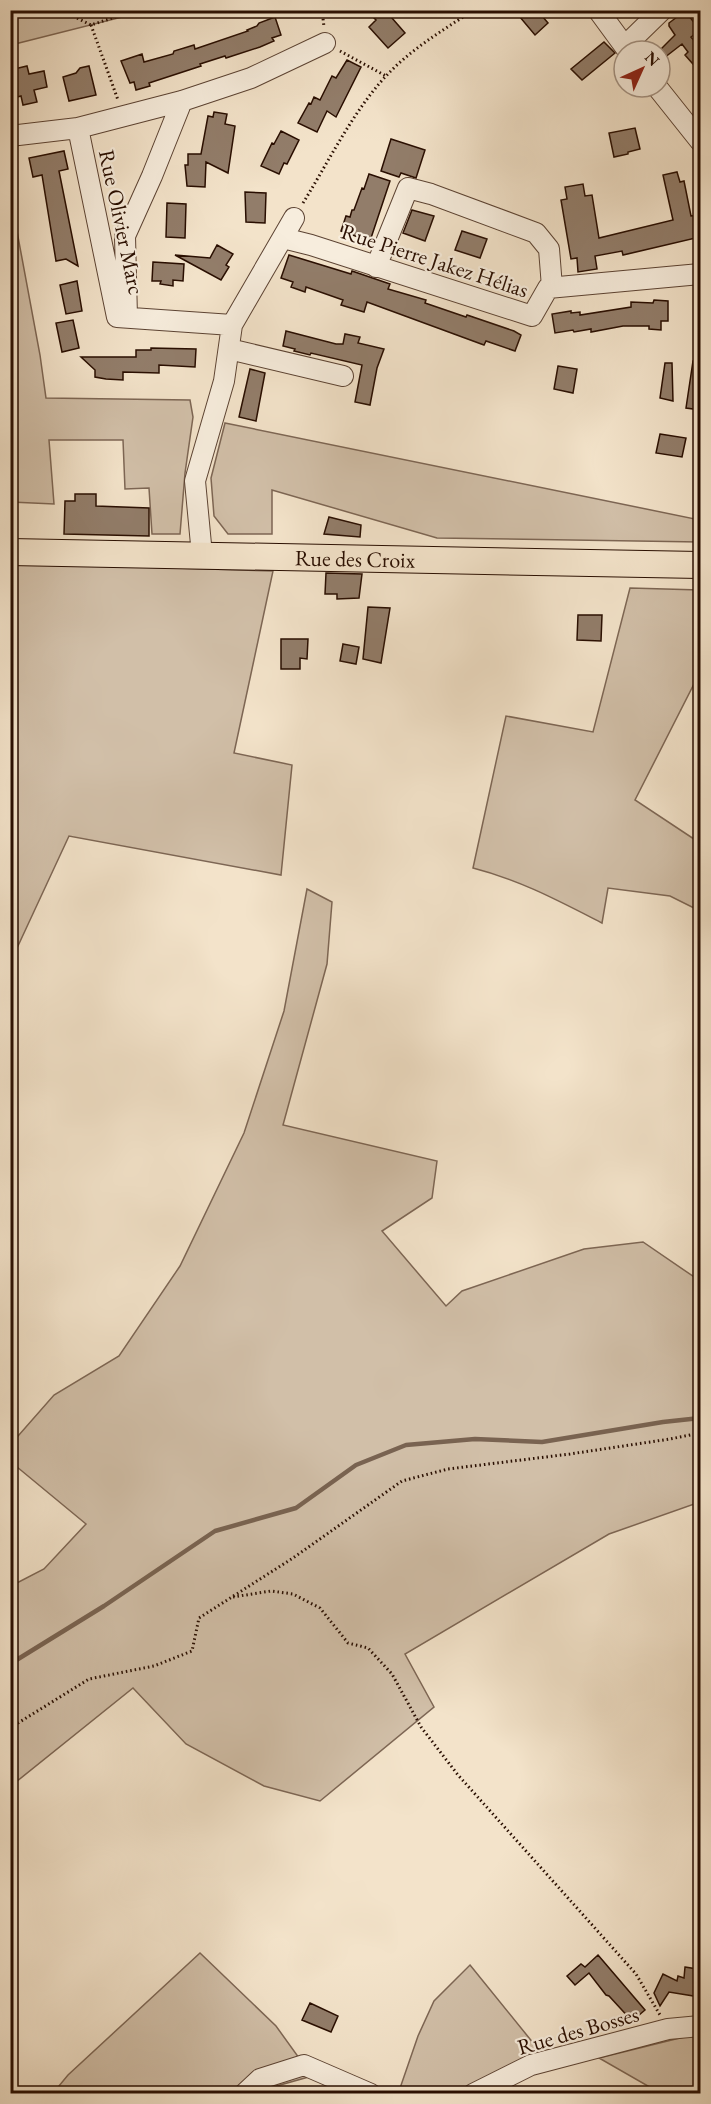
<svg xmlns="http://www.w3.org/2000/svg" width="711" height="2104" font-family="'EB Garamond',serif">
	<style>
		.green { fill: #d1bfa8; stroke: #7d6654; stroke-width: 1.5 }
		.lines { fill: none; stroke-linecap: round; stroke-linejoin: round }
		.stream { stroke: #796351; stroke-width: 4.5 }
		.building { fill: #927d6a; stroke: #290e01; stroke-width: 1.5 }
		.minor-casing { stroke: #5c4333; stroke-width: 22 }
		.major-casing { stroke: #290e01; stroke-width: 28 }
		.path { stroke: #290e01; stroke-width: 3; stroke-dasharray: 1.5 3; stroke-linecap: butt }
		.minor { stroke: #f7eddd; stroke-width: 20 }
		.major { stroke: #f3e3ca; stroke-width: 26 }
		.labels { text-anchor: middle; stroke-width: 4.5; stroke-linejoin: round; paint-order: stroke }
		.street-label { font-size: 22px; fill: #290e01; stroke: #f7eddd }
	</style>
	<rect width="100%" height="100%" fill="#f3e3ca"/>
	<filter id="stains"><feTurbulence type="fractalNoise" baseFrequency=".00333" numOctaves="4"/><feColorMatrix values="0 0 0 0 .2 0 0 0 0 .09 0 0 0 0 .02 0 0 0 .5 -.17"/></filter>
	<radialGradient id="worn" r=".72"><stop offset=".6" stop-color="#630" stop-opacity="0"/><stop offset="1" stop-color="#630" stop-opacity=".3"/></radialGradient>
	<!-- green -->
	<path class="green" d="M11,10H146V11L11,45Z
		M11,199L40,355L46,398L190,400L193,417L185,473L180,534H152L149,488L125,489L123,440H49L54,504L11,502Z
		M225,423L700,520V542L437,538L272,490V534H228L214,516L211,478Z
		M11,563L273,571L234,753L292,765L281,875L69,836L11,961Z
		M630,588L700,590V661L699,674L635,800L700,843V911L670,896L608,888L602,923C559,901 520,880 473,868L506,716L593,732Z
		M307,889L332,902L327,964L283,1125L437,1161L432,1198L382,1231L446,1306L462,1291L584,1249L643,1242L700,1281V1502L609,1534L405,1654L434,1707L320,1801L264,1786L186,1744L133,1688L11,1786V1586L44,1569L86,1524L11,1462V1444L54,1395L119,1356L180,1266L244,1133L284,1011Z
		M200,1953L276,2026L312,2076L266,2089L261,2093L54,2092L68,2075Z
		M470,1965L551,2065L489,2093L398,2094L418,2036L434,2001Z
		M700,2033V2093H660L599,2058Z"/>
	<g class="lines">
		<!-- stream -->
		<path class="stream" d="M10,1664L104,1606L215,1531L296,1508L356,1465L406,1445L475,1439L542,1442L663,1422L700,1418"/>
	</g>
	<!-- building -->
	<path class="building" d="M382,10H385L405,33L388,48L369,27L376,20L374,18Z
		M514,10H537L548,23L535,35Z
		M685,11L700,30L691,37L697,44L700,41V72L685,55L688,52L682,44L664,58L659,51L675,35L669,26V23Z
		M275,17L281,35L272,38L274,41L260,47L226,58L225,56L200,64L201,66L149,83L150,86L136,90L134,82L130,83L121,61L142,54L144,62L173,54L174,51L194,45L195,49L248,31L247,30L257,26L259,23Z
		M604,42L615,53L582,80L571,69Z
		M347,60L361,67L336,117L327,111L317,132L298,123L309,103L311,104L314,97L320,100L332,76L336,78Z
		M27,66L29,74L44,71L47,87L34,90L37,102L23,105L21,96L10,99V70Z
		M89,66L96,95L69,101L63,77L76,73L80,68Z
		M214,112L227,114L225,124L235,126L228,173L206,162L205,187L187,186L185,165H188V154H201L208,116L213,117Z
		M635,128L640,149L628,152V154L614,157L609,133Z
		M281,131L299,140L287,164L284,163L279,174L261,166L272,143L274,144Z
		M391,139L425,150L416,178L401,173L399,177L381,171Z
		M64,151L68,169L59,171L78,266L66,259L56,261L42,175L33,177L29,158Z
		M677,172L680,182L684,181L691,216L700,215V237L623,255L622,251L595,256L597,269L578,272L577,258L571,259L561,200L567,199L565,187L583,184L585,196L592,195L599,238L673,220L663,175Z
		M369,174L390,181L370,241L341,231L346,216L350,217L352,210H354L362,188L364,189Z
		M245,192L266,193L265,223L246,222Z
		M167,203L186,204L185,238L166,237Z
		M412,210L434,216L425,241L403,233Z
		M462,231L487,239L480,258L455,250Z
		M217,245L233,254L226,265L229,267L221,280L175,255L210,258Z
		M289,255L351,274L352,271L390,284L388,289L426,300L425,303L466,317L467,315L514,331L521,335L515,351L486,341L484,345L367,302L364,312L341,305L343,300L306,287L305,292L291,287L293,282L281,278Z
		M153,262L184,264L183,281L173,280V286L160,284L161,281H152Z
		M77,281L82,311L66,314L60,285Z
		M654,300L668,301V321H661V330L649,329V326H623L591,332V329L574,332L573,330L555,333L552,314L571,311V313L580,312V315L631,307V302L653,303Z
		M73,320L79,348L62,352L56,323Z
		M286,331L336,344H343L345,334L360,337L358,343L384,349L377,368L370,405L355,402L362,365L311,353L310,355L294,351L295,349L283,346Z
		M151,348L196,349L195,367L159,365V373L123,372V380L106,379L95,377V370L81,357H136V350H151Z
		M693,361L700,362V410L686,408Z
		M665,363H672L673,401L660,398Z
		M558,366L577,369L573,393L554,389Z
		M250,369L265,373L256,421L239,417Z
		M660,434L686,438L682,457L656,453Z
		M75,494H96V506L149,508V536L64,534L65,501H75Z
		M329,517L361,525L360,537L324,534Z
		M326,573L362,574L359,598L337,599V594H325Z
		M368,607L390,608L381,663L363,659Z
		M578,615H602L601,641L577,640Z
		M281,639H308L307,659L300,658V669H281Z
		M343,644L359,647L356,664L340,661Z
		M598,1955L645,2010L632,2021L609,1996L606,1995L589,1973L575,1985L567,1976L581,1964L585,1967Z
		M685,1967L697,1969V1977L700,1978V1997L669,1992L660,2006L654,1993L663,1974L677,1981L678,1976L684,1978Z
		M310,2003L338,2016L331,2032L302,2020Z"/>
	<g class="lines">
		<defs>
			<path id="minor" d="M598,10L628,51
				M625,46L662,10
				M657,87L700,141
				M78,128L117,317L232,325
				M10,136L78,128L182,101L251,78L325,43
				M283,238L311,245L532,316L548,288L700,274
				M376,267L408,188L431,194L536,233L549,249L552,287
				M127,317L125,236L152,176L182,101
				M229,349L343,376
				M202,555L195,481L224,381L232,325L294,218
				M244,2094L260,2079L304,2065L371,2094
				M473,2094L531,2065L668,2029L700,2026"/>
			<g id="major">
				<path id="s1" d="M10,552L700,565"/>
			</g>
		</defs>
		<!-- minor casing -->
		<use href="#minor" class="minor-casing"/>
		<!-- major casing -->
		<use href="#major" class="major-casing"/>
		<!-- path -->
		<path class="path" d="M61,10L91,25L136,10
			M322,10L324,27
			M91,25L118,100
			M340,51L386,76
			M303,203C329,161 352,113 386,76C411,49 443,30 474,10
			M233,1597L271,1591L293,1594L320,1608L348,1643L368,1648L392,1674L421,1727L458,1775L636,1974L660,2015
			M10,1728L89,1679L154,1666L192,1651L199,1618L293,1558L402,1481L448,1469L570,1454L670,1439L700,1433"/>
		<!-- minor -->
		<use href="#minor" class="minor"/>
		<!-- major -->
		<use href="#major" class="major"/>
	</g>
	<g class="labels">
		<!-- street labels -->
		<g class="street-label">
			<text transform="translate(122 222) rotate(78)" y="8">Rue Olivier Marc</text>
			<text transform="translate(435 260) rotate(18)" y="8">Rue Pierre Jakez Hélias</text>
			<text dy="8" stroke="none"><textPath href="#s1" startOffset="345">Rue des Croix</textPath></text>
			<text transform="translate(578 2030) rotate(-16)" y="8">Rue des Bosses</text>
		</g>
	</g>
	<!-- margin -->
	<rect width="711" height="2104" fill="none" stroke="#f3e3ca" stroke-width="36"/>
	<rect x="12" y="12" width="687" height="2080" fill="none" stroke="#290e01" stroke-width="3"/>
	<rect x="18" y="18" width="675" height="2068" fill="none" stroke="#290e01" stroke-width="1.5"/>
	<!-- north arrow -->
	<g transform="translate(642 69) rotate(45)"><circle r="28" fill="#f7eddd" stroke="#a59485" stroke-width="1.5"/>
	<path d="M0-4.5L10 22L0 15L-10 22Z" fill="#8f2418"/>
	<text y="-9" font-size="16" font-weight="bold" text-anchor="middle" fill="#290e01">N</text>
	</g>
	<rect width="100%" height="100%" filter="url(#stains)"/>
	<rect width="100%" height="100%" fill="url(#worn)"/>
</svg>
